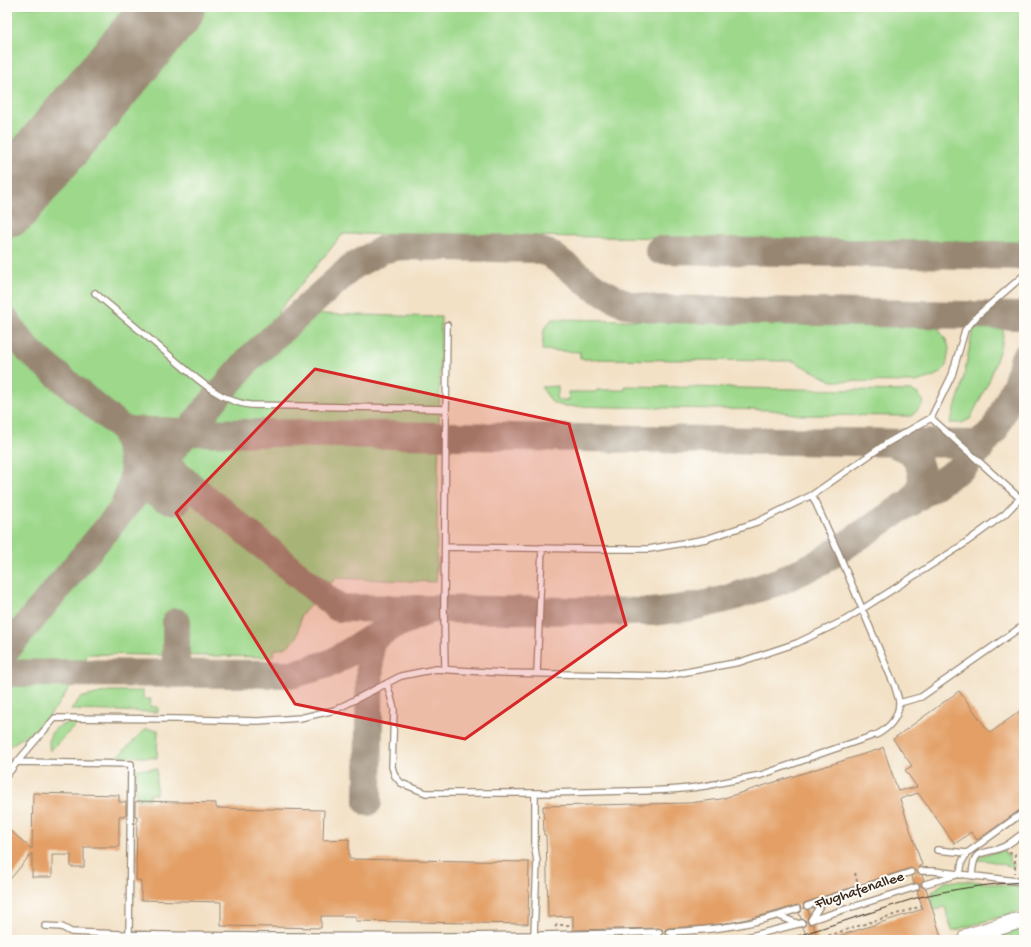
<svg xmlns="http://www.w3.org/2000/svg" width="1031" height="947" font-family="'Gochi Hand',sans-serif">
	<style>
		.green { fill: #9dd88b; stroke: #6c8154 }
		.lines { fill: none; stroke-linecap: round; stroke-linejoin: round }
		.taxiway { stroke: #978672; stroke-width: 28 }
		.runway { stroke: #978672; stroke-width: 70 }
		.building { fill: #e39f65 }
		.service-casing { stroke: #978672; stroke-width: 8 }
		.secondary-casing { stroke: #978672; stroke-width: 18 }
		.path { stroke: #978672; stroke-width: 2; stroke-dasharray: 3 3; stroke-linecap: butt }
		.service { stroke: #fff; stroke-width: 5.5 }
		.secondary { stroke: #fff; stroke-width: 16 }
		.tram { stroke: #3b2a1e; stroke-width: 1 }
		.marked { fill: #d62828; fill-opacity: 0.2; stroke: #d62828; stroke-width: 3; stroke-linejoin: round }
		.labels { text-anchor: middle; stroke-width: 4; stroke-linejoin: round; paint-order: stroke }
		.street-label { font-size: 15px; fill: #3b2a1e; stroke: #fdfcf7 }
	</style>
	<rect width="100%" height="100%" fill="#fdfcf7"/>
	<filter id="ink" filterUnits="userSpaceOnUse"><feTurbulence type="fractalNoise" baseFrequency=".025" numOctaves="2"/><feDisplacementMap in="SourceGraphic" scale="8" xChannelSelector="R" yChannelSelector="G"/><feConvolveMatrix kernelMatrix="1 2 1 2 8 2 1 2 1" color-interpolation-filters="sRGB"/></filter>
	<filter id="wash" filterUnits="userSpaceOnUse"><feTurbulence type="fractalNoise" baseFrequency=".012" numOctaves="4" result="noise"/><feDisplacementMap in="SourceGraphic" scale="16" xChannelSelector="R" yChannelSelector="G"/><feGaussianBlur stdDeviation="0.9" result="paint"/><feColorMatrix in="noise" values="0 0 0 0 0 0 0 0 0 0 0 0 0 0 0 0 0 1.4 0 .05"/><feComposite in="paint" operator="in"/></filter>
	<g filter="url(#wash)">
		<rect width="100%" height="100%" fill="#f3e1c6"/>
		<!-- green -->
		<path class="green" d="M7,7H1024V240L1019,242L343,234L277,313L441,317L436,582L336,578L301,615L297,637L287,647L274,650L273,657L88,654C75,678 61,706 40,725C30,734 18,740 7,748Z
			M552,319L933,325L938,328L946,340L949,348L947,362L945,368L940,373L932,377L916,382L832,381L793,361L580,359V352L542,350L544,329Z
			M975,326H1004L1002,342L990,379L970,419L962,423H950L962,387L972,333Z
			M558,386V394L556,395L557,400H569L568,392H596L597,390H625V386L911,391C918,392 921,397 924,403L912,416L800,415L772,410L563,406L553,403L541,387Z
			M109,691H143V699H151L150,707H158V712L71,710L80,698Z
			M70,723H78L50,751C46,734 54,726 70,723Z
			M146,729L158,730L157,758L118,756Z
			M136,769H157L156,794H149V799H136Z
			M1004,850L1005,854L1009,855V862L1014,864L1013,867L990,861L978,860L979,857L983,855Z
			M956,881H974L1024,888V910L952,931L945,907L935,910L932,901V892L945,882Z
			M1024,926V940H983Z"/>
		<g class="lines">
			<!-- taxiway -->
			<path class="taxiway" d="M7,211L35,168
				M659,250L1024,256
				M7,321L11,329L30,352L338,608L652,612L692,607L730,598L780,581L819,563L964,466L980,449L991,434
				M892,443C897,445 903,447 907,450C920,458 926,479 918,492C916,496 913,499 910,503
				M139,466C142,489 156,498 177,501
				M125,503C138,473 134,460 124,430L187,432L249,359L353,266L382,250L399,246L534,249L550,254L597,289L626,304L656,309L1018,316L1024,314
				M7,649L187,432L975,444L987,438L993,433L1017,382L1024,358
				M7,673L294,674L331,663L392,626L423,613
				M176,674V622
				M368,802L370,639"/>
			<!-- runway -->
			<path class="runway" d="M7,202L170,7"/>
		</g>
		<g id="blocks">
			<!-- building -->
			<path class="building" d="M959,691L990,733L1024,708V807L977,840L971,832L955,844L918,793L900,799L922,865L919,866L917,873L922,875L924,880L921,883V886L924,888H926L942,940H833V938L923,909L917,891L919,890L920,886L919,884L914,883L912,876L914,875L915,871L911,868L804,903L803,908L808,910L809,914L807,919V922L809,924H813L818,940H808L803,927L806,922L805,920L801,919L799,913L801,912L802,908L798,905L764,915L734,922L702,926L668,928L665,930V933L669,937V940H660L663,932L662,929L659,928L573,930V916L548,917L546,835H544L543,806L690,803L721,799L880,749L883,747L898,791L917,787L905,770L912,766L893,739Z
				M33,793L119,795V802H126V816H119V847H84V867H71V855H52V877H32V853L7,883V828L32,849Z
				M138,801L216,803V808L324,810L323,840L349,839V859L529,862L528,924L356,921V916H321V928L221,926V902L141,900V881L136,880L137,816H135V802Z"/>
		</g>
	</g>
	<g filter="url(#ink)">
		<use href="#blocks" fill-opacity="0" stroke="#978672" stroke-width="1"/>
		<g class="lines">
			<defs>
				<path id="service" d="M95,293C118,312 140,331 163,350C189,371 216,401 250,405L446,409
					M931,418L1024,502
					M812,495L839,554L895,687C896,692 899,698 899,703C899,718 888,729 876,735
					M445,547L593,549H649L706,539L757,522L812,495L887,443L931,418L952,375L965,330L978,315L1024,275
					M445,670L444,609L447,325
					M537,673L542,548
					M387,683L394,709L392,767L395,776L401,783L426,793H544
					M899,703L921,697L1024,625
					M811,757L872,736
					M17,762L55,718L178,719L258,721L300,718L335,710L401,676L436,669L503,673L665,676L740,662L797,643L845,620L961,546L1005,514L1024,494
					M7,775L17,762L131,764L129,935
					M719,783L761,775L807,759
					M631,791C659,791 687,790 715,784
					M548,793L627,791
					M937,850L967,853
					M921,871H934L1024,882
					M960,875L962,862L967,853L1024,812
					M972,876C974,845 981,857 1003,847C1010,844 1017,837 1024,833
					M925,884L956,875
					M807,906L911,872
					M779,916L799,924
					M811,920L916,887
					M811,920L823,901
					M45,926L62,927L71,932C142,936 214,936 285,936C410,937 535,936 659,932
					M669,932C716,930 753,925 798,909
					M671,932L678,940
					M534,935L537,862L535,848V794
					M652,940L659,932
					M729,940L739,939L802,923"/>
				<path id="secondary" d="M966,940L967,937L1024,919"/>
			</defs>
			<!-- service casing -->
			<use href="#service" class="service-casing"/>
			<!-- secondary casing -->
			<use href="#secondary" class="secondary-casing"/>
			<!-- path -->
			<path class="path" d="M1009,853L1015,854V873
				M855,873L857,881
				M555,927L557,925H573
				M817,939L922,906"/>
			<!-- service -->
			<use href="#service" class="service"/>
			<!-- secondary -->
			<use href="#secondary" class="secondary"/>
			<!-- tram -->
			<path class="tram" d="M785,940L916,898C952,889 987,884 1024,882"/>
		</g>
	</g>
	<!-- marked area -->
	<path class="marked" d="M315,369L569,424L626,625L465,739L295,704L176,513Z"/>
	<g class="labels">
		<!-- street labels -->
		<g class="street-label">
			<text transform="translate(859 889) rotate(-18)" y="5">Flughafenallee</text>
		</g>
	</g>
	<!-- margin -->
	<rect width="1031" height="947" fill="none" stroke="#fdfcf7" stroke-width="24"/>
</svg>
